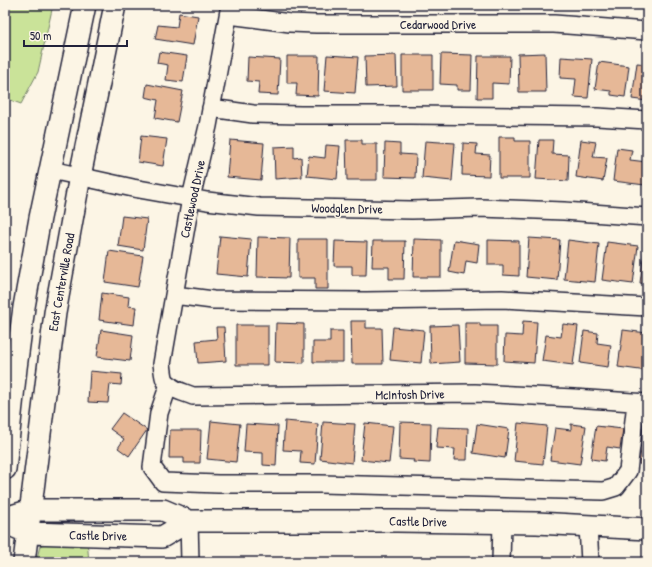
<svg xmlns="http://www.w3.org/2000/svg" width="652" height="567" font-family="'Patrick Hand',sans-serif">
	<style>
		.green { fill: #cae399; stroke: #76826a }
		.building { fill: #e6b897; stroke: #22223b }
		.lines { fill: none; stroke-linecap: round; stroke-linejoin: round }
		.minor-casing { stroke: #22223b; stroke-width: 20 }
		.major-casing { stroke: #22223b; stroke-width: 24 }
		.minor { stroke: #fcf5e5; stroke-width: 17 }
		.major { stroke: #fcf5e5; stroke-width: 21 }
		.labels { text-anchor: middle; stroke-width: 3; stroke-linejoin: round; paint-order: stroke }
		.street-label { font-size: 13px; fill: #22223b; stroke: #fcf5e5 }
	</style>
	<rect width="100%" height="100%" fill="#fcf5e5"/>
	<filter id="ink" filterUnits="userSpaceOnUse"><feTurbulence type="fractalNoise" baseFrequency=".025" numOctaves="2"/><feDisplacementMap in="SourceGraphic" scale="8" xChannelSelector="R" yChannelSelector="G"/><feConvolveMatrix kernelMatrix="1 2 1 2 8 2 1 2 1" color-interpolation-filters="sRGB"/></filter>
	<g filter="url(#ink)">
		<!-- green -->
		<path class="green" d="M5,5H53L38,72L21,104L5,98Z
			M87,540L89,562H36L40,546L49,541Z"/>
		<!-- building -->
		<path class="building" d="M179,13L198,16L193,45L155,39L158,25L177,27Z
			M159,52L187,56L183,82L166,80L168,65L157,63Z
			M545,53L546,92H519L518,54Z
			M441,54L472,55L471,90H457V85L440,84Z
			M327,55L358,57L355,93L324,91Z
			M396,55L397,86L366,87L365,56Z
			M402,55H433V90H402Z
			M287,56H319L318,96L296,95L297,83H287Z
			M478,56H510L509,84L492,83V98H477Z
			M248,57L280,59L278,95L258,94L259,82L247,81Z
			M561,57L592,59L588,98L574,97L576,79L560,78Z
			M599,62L629,66L625,97L611,95V91L595,89Z
			M637,63L647,64V101L632,99Z
			M147,84L183,91L177,122L155,118L158,100L145,97Z
			M141,136L167,139L163,166L138,162Z
			M499,137H515V141H530V178H499Z
			M230,140L264,143L261,180L227,177Z
			M346,140H362V144H377V180H347Z
			M539,140H553L552,154L569,155L568,181L536,179Z
			M581,140L596,142L593,157L607,158L603,181L576,177Z
			M425,141L455,143L452,181L422,178Z
			M385,143L400,144V154L416,155L415,178L384,177Z
			M463,143L477,144L476,154L490,155L489,176L462,175Z
			M326,145L340,146L337,179L307,176L309,156L325,158Z
			M294,146V158L301,157L302,177L275,179L274,147Z
			M617,148L632,150L630,160L647,162L645,185L613,181Z
			M122,216L147,219L143,250L118,246Z
			M220,236L251,239L248,277L216,274Z
			M258,237L290,238L289,278L257,277Z
			M529,238L560,240L557,280L526,277Z
			M298,239H328V289H315V278H298Z
			M414,239L441,240V277H413Z
			M454,240L479,244L477,263L466,261L464,275L449,272Z
			M488,240L519,241V276L503,275V265H488Z
			M568,240L599,244L595,282L564,279Z
			M335,241L367,242L366,275H352V266H334Z
			M373,241H405L404,279H389V267H372Z
			M607,242L638,246L633,284L602,280Z
			M645,245H647V284L640,283Z
			M109,251L143,256L138,287L105,282Z
			M102,293L129,297L128,306L136,307L134,325L99,320Z
			M351,321H366V328H382L383,364H352Z
			M523,321L537,322L534,363L504,361L505,335L522,336Z
			M276,323L304,324V363L275,362Z
			M465,323H480V326H497V364L465,363Z
			M563,324L578,326L573,365L542,361L546,335L561,337Z
			M236,325H268V365H236Z
			M458,325L460,362L431,364L430,326Z
			M216,327H224L226,361L198,363L196,341L217,339Z
			M393,327L424,330L421,363L390,360Z
			M101,330L133,335L130,361L97,357Z
			M623,330L647,333V371L618,367Z
			M330,331H343V362H313V342H330Z
			M584,331L598,333L597,343L611,345L608,367L580,363Z
			M90,371L122,374L121,385L110,384L108,403L88,402Z
			M122,413L147,430L129,456L118,448L124,439L110,429Z
			M211,421L240,424L236,462L207,459Z
			M285,421L318,424L315,464L300,463L301,451L283,450Z
			M323,422L355,424L352,463L320,459Z
			M400,422L431,423L430,463L413,462L414,460L399,459Z
			M365,423L393,426L389,463L361,460Z
			M518,423L547,426L543,464L514,461Z
			M246,424L278,426L276,466L263,465V453L244,452Z
			M477,424L509,429L505,458L473,453Z
			M571,424L586,426L580,464L550,460L555,428L571,430Z
			M596,426L623,429L620,449L607,447L605,461L591,459Z
			M438,427L468,428L467,460H454L455,449L436,448Z
			M644,429L647,430V465L639,464Z
			M170,430H201L200,463H184V458H169Z"/>
		<g class="lines">
			<defs>
				<path id="minor" d="M230,5L208,126L191,198L162,364C163,369 163,376 165,380C171,390 183,392 193,396L475,393L574,398L647,403
					M229,15L290,23L316,24H554L647,31
					M211,108L253,114L301,115H410L597,117L647,120
					M51,170L133,188L207,201L259,207L412,210L480,208L564,211L647,217
					M174,295L213,300L366,301L502,299L647,307
					M169,384L159,413L152,467L163,482L218,484H320L603,491L616,487L628,471L636,403
					M189,521L190,562
					M588,526L590,562
					M501,562L502,522"/>
				<path id="major" d="M5,469L16,368L24,307L40,218L85,5
					M5,518L31,510H163L189,521H397L537,523L647,529
					M15,527L29,533L162,537L189,521
					M24,562L55,313L80,176L115,5"/>
			</defs>
			<!-- minor casing -->
			<use href="#minor" class="minor-casing"/>
			<!-- major casing -->
			<use href="#major" class="major-casing"/>
			<!-- minor -->
			<use href="#minor" class="minor"/>
			<!-- major -->
			<use href="#major" class="major"/>
		</g>
	</g>
	<g class="labels">
		<!-- street labels -->
		<g class="street-label">
			<text x="438" y="29">Cedarwood Drive</text>
			<text transform="translate(192 199) rotate(-78)" y="5">Castlewood Drive</text>
			<text transform="translate(347 208) rotate(1)" y="5">Woodglen Drive</text>
			<text transform="translate(61 282) rotate(-80)" y="5">East Centerville Road</text>
			<text transform="translate(410 394) rotate(-1)" y="5">McIntosh Drive</text>
			<text transform="translate(418 521) rotate(1)" y="5">Castle Drive</text>
			<text transform="translate(98 535) rotate(1)" y="5">Castle Drive</text>
		</g>
	</g>
	<!-- margin -->
	<rect width="652" height="567" fill="none" stroke="#fcf5e5" stroke-width="20"/>
	<rect x="10" y="10" width="632" height="547" fill="none" stroke="#22223b" stroke-width="1.5" filter="url(#ink)"/>
	<!-- scale -->
	<path d="M24 40v6h103v-6" fill="none" stroke="#22223b" stroke-width="2"/>
	<text x="30" y="40" font-size="12" fill="#22223b" stroke="#fcf5e5" stroke-width="3" paint-order="stroke">50 m</text>
</svg>
